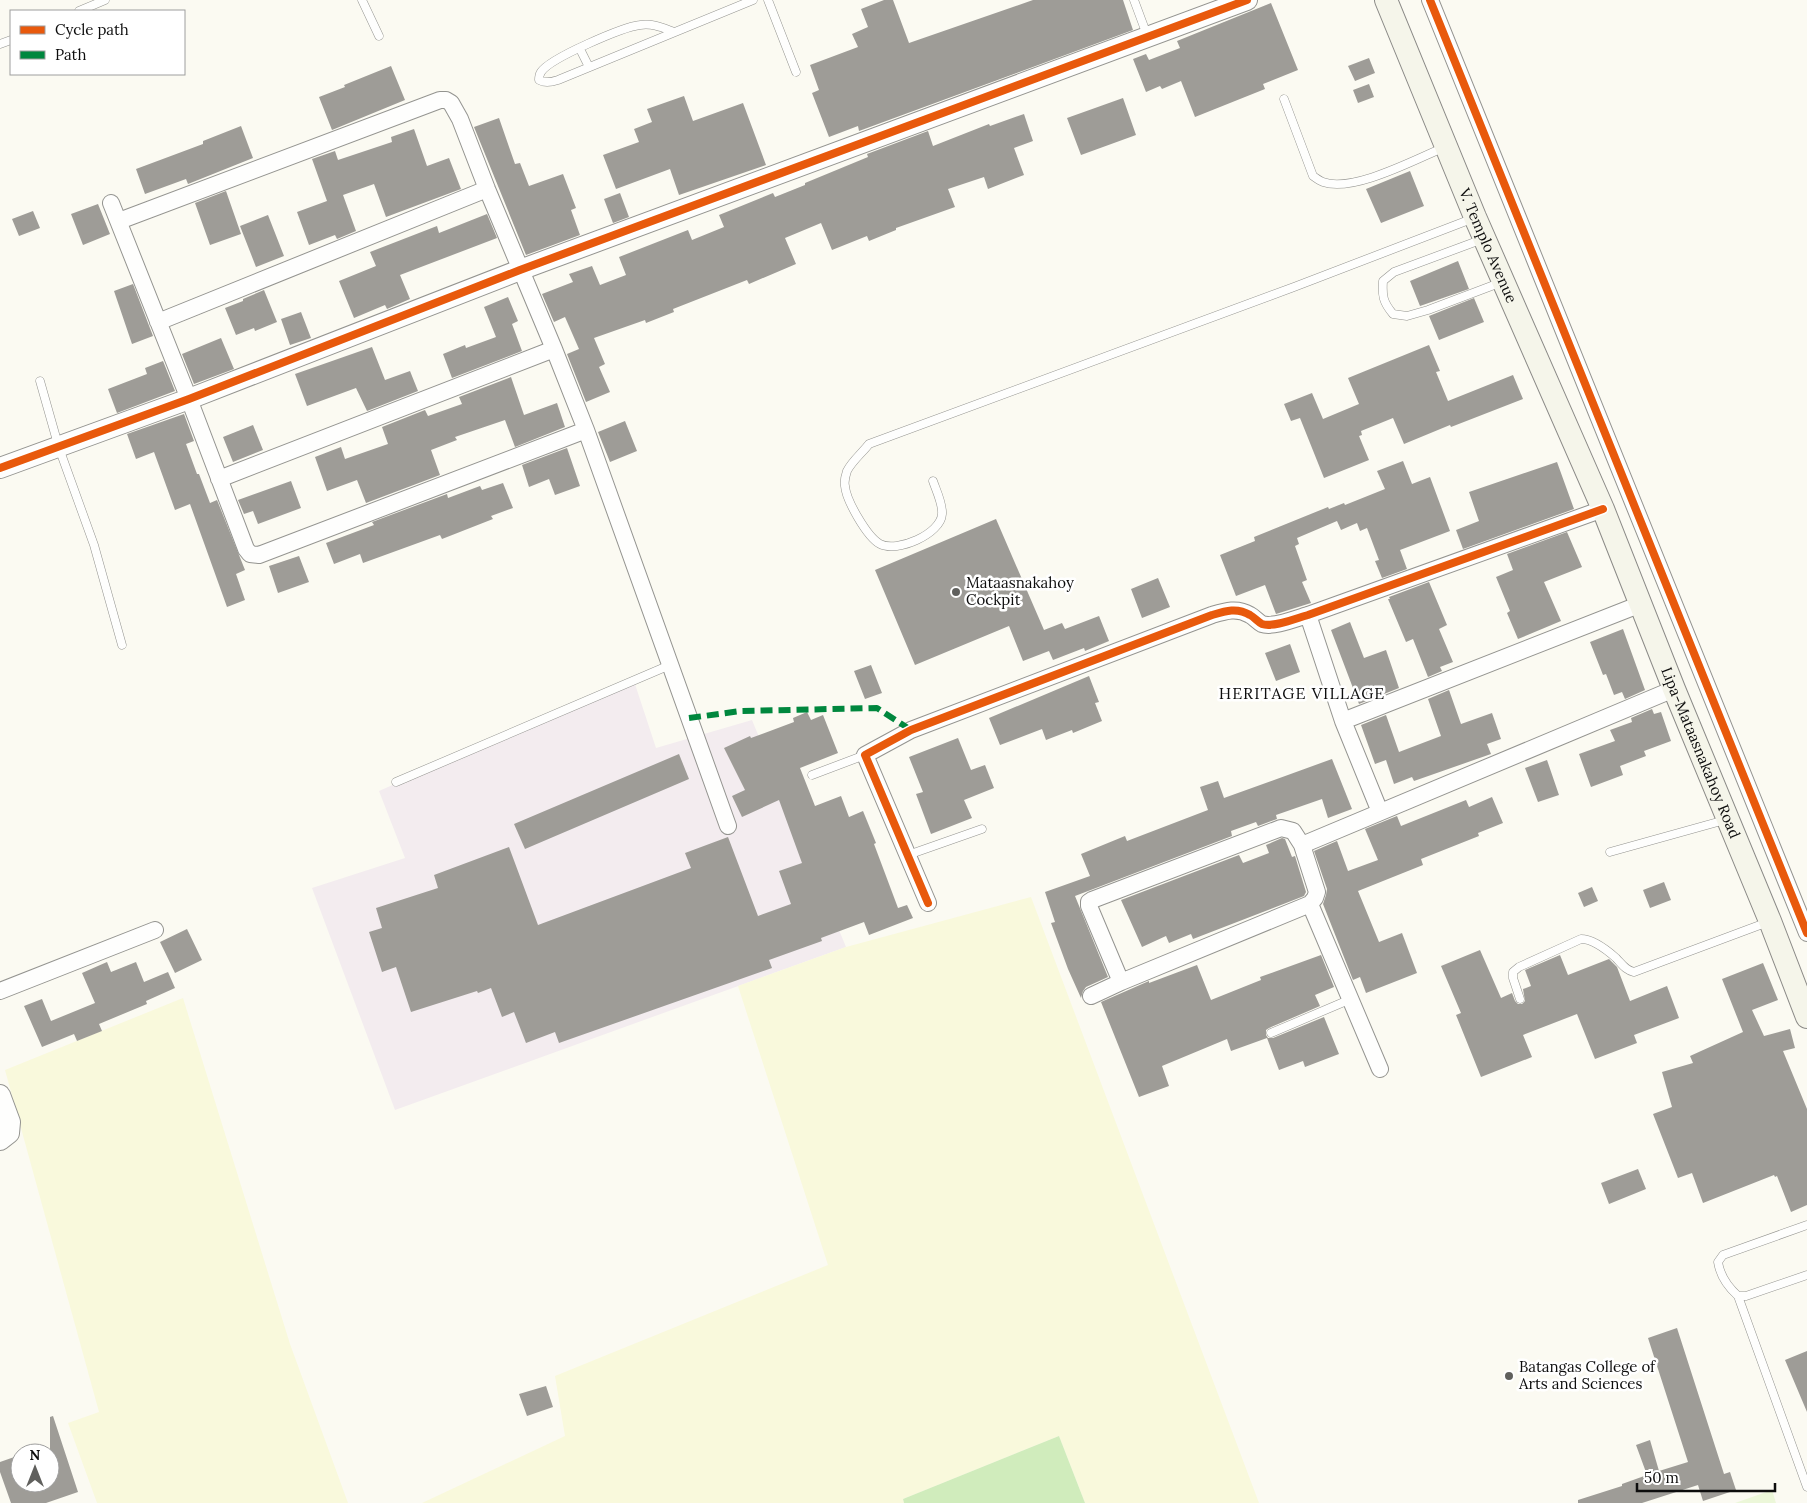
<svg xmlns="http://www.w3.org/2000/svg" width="1807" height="1503" font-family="Lora,serif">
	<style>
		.industrial { fill: #f3ecef }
		.farmland { fill: #f9f9dc }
		.forest { fill: #d0ecbc }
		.pitch { fill: #ecf7d9 }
		.building { fill: #9e9c97 }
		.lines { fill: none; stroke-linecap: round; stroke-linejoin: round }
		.service-casing { stroke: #949490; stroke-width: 9 }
		.minor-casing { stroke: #949490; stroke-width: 18 }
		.tertiary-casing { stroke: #949490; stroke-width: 22 }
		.secondary-casing { stroke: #8b8a87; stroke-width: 24 }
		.service { stroke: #fefefd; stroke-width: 8 }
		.minor { stroke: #fefefd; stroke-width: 16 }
		.tertiary { stroke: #fefefd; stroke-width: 20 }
		.secondary { stroke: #f5f5ea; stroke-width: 22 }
		.quiet { stroke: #00873e; stroke-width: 6; stroke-dasharray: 12 6; stroke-linecap: butt }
		.cycleway-casing { stroke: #fff; stroke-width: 11 }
		.cycleway { stroke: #e8590c; stroke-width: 8 }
		.poi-dot { fill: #60605d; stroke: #fff; stroke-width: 2 }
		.labels { text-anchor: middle; stroke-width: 5; stroke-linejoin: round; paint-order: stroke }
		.street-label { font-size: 15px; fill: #0d0d0d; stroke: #fff }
		.poi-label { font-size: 15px; fill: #0d0d0d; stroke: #fff; text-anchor: start }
		.neighbourhood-label { font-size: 16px; letter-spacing: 1px; fill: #0d0d0d; stroke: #fff }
	</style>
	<rect width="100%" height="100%" fill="#fbfaf2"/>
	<!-- industrial -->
	<path class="industrial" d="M633,678L656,748L752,720L846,947L395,1110L312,888L405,858L379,791Z"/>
	<!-- farmland -->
	<path class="farmland" d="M1031,897L1259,1503H1085L1059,1436L903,1499L904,1503H422L565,1436L555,1376L828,1265L738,986L846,947Z
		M183,998L290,1344L348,1503H97L68,1423L99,1412L5,1070Z"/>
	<!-- forest -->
	<path class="forest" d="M1059,1436L1085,1503H904L903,1499Z"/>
	<!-- pitch -->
	<path class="pitch" d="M1772,1490L1776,1503H1735Z"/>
	<!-- building -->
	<path class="building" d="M884,0H893L909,43L1033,0H1123L1133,30L859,131L858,126L829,137L812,93L819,90L810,65L858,47L852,34L868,27L861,9Z
		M1271,3L1298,70L1263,84L1265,89L1195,117L1181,81L1162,89L1160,86L1146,92L1133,59L1146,54L1149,60L1180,48L1177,41Z
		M1369,58L1375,73L1355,81L1348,66Z
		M391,66L405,100L332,130L319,97L345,87L344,85Z
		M1369,84L1374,97L1358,103L1353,90Z
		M684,96L693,121L743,103L766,165L679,195L670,169L616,189L603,155L639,142L634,129L652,122L647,109Z
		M1123,98L1136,135L1081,155L1067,118Z
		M1024,114L1033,141L1014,148L1024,175L988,189L984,177L948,189L955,207L896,228V230L869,241L867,236L832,250L821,223L785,238L796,264L749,284L747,280L673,309L674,312L646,323L645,320L594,338L605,364L599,367L610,392L586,402L567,354L579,349L565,317L554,322L542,294L573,282L569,274L592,266L600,285L626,275L619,257L688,230L692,240L724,227L719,215L773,193L775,197L805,185V183L868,157L867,154L928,131L933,146L989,124L990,126Z
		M499,118L515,164L520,163L529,186L563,174L576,208L571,210L580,235L526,255L474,127Z
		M241,126L253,158L188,184L186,179L145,194L136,169L203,144V141Z
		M414,129L427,166L449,158L461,189L386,217L374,184L343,195L356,231L337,239L335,235L309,245L297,212L327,201L312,159L335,151L338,160L392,142L391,137Z
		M1410,171L1424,206L1381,223L1366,189Z
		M226,191L241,234L210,245L195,203Z
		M620,193L629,217L613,223L604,199Z
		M98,204L110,234L83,245L71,214Z
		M33,211L40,228L19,236L12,219Z
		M487,214L497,238L400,275L410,299L387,309L385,305L354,318L339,281L376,266L370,252L437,226L439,233Z
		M268,215L284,256L256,267L240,226Z
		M1458,261L1469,289L1420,306L1410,281Z
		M133,284L153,336L132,344L114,291Z
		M264,290L277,322L255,331L254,328L236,335L225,308L243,301V299Z
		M508,297L518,321L512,324L522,351L452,378L443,354L465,345L466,348L496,337L484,307Z
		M1474,298L1484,322L1439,340L1429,316Z
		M301,312L311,338L290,345L281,319Z
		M221,338L234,369L194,384L182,354Z
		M1429,345L1440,371L1436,372L1448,401L1513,375L1523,399L1451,427L1450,425L1404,444L1393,418L1361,431L1362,435L1359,436L1369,460L1324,478L1300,418L1291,421L1284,404L1312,393L1323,419L1359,404L1348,378Z
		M372,347L385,380L410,371L418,391L367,411L356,388L307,406L295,374Z
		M163,361L175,391L117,413L108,389L147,374L145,368Z
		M511,377L524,415L557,403L565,427L515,447L505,420L455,437L457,440L431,450L440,475L366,503L357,480L327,491L315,457L341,447L345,459L388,444L382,427L425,410L428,416L462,404L459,397Z
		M184,414L194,441L186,444L197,474H199L210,503L217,500L245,570L236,574L245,600L227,607L190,504L175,510L154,452L136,459L127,434Z
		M625,421L637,451L610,462L598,432Z
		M253,425L263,450L233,462L223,437Z
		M567,448L580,486L555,495L549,479L529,487L522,465Z
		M1403,461L1412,484L1430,477L1450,531L1400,550L1407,569L1382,578L1375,561L1379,560L1367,528L1360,531L1357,523L1341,530L1337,521L1297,538L1299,544L1295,546L1307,580L1302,582L1311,603L1276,614L1265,585L1236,596L1220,555L1255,541L1254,537L1328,507L1329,509L1344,503L1345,505L1385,489L1377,471Z
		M1557,462L1574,509L1463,549L1456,530L1479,521L1469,492Z
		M291,481L301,508L258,524L253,511L244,514L238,500Z
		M503,483L513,508L491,516L493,519L442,539L440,535L363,563L360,554L334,564L326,543L374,525L372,522L447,494L448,498L480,486L482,490Z
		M996,519L1044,630L1062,623L1065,629L1099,616L1109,641L1085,651L1084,648L1053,660L1049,651L1023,661L1009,626L915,665L875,570Z
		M1567,532L1582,567L1544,582L1561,621L1518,639L1507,613L1510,611L1496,577L1513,570L1507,554Z
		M299,556L309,582L278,593L269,566Z
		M1158,578L1170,607L1142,618L1131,589Z
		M1429,582L1447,625L1439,629L1453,662L1440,667L1442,671L1428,677L1413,639L1406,642L1388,599H1390L1389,597Z
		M1350,622L1364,658L1386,650L1399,688L1359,704L1331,630Z
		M1623,629L1645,690L1625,699L1622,692L1614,695L1606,674L1603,675L1590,642Z
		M1290,644L1300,672L1276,681L1265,653Z
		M871,665L882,693L865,699L854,671Z
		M1089,676L1099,702L1095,703L1102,721L1073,733L1072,730L1046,740L1042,729L1000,745L989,718Z
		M1449,690L1461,724L1492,713L1501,739L1487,744L1491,754L1414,781L1412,777L1394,784L1386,760L1375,764L1361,725L1386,715L1399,752L1441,736L1428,699Z
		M1652,709L1654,714L1661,712L1671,741L1644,751L1646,756L1620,766L1623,775L1591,787L1579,754L1615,741L1610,730L1632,722L1631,718Z
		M807,712L811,720L823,715L838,753L800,768L815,806L841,796L849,817L863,811L876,843L874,844L898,908L907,905L913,918L869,935L864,922L821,938L822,941L769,960L772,968L559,1043L555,1032L526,1043L514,1012L502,1017L491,988L478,993L477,991L411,1012L396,967L382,972L369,932L382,928L376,908L438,888L434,875L509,847L538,925L691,868L685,853L728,837L758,916L791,904L779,871L802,863L779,800L742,817L732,796L745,790L724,748L750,736L751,738L794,722L793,718Z
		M958,738L971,770L985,765L994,788L964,800L972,818L931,834L916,794L923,792L909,757Z
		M679,754L689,779L525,849L514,824Z
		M1332,759L1352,809L1328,818L1322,799L1276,815L1277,819L1258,826L1256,822L1231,831L1232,836L1075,896L1108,977L1086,987L1083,991L1081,998L1068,969L1051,923L1055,922L1045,892L1090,876L1081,854L1125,836L1127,841L1208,810L1200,787L1218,781L1224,798Z
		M1547,760L1559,795L1538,802L1525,768Z
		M1492,797L1503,823L1478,833L1479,836L1421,859L1423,865L1358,891L1379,942L1402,933L1417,973L1366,993L1360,977L1353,980L1323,904L1326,895L1327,889L1314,851L1337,841L1348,871L1378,860L1365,829L1397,816L1401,826L1466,800L1469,807Z
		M1282,838L1285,839L1292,857L1295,856L1306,892L1304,896L1193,939L1191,934L1169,943L1166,936L1142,947L1121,900L1239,855L1243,863L1269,853L1266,845Z
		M1664,882L1671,900L1650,908L1643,890Z
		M1592,887L1598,901L1584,907L1578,893Z
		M187,929L202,960L175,973L160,942Z
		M1480,950L1501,998L1512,993L1515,1001L1518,1004H1522L1525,1001L1523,989L1531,986L1525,970L1560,955L1568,975L1609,959L1617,967L1630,1001L1667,986L1679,1018L1634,1035L1637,1043L1595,1059L1577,1014L1523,1035L1532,1057L1481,1077L1456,1015L1461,1013L1441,966Z
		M1321,955L1334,987L1315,995L1320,1006L1269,1028L1266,1030V1035L1268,1038H1273L1324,1017L1339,1054L1305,1067L1303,1061L1279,1070L1267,1038L1231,1051L1227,1039L1162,1066L1169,1086L1139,1097L1101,1002L1149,981V983L1197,965L1211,1000L1261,980L1260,977Z
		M107,962L111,972L136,962L144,982L168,972L175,988L146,1001L147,1004L99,1024L102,1031L77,1041L74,1034L42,1047L24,1006L42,999L51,1021L95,1003L82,973Z
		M1763,963L1778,1000L1752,1010L1764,1036L1790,1029L1795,1048L1783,1051L1807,1109V1205L1791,1212L1777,1176L1775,1177L1774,1175L1703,1203L1692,1173L1678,1178L1653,1114L1672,1107L1662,1072L1693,1063L1690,1056L1743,1032L1722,979Z
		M1638,1169L1646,1189L1609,1204L1601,1183Z
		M1677,1328L1724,1474L1730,1472L1736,1490L1703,1501L1698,1485L1642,1503H1578V1500L1622,1486V1484L1647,1475L1636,1445L1650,1440L1659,1471L1688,1462L1648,1338Z
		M1807,1351V1412L1785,1360Z
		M546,1386L553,1407L527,1416L519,1394Z
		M53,1416L78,1492L46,1503H11L0,1472V1462L20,1455V1483H50V1417Z"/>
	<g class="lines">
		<defs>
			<path id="service" d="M362,0L379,36
				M768,0L796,72
				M1134,0L1147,35
				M79,11L105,0
				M674,32C663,28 653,23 640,25C623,27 550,58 541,72C539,75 539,76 539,80C544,83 552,82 558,80L753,0
				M0,44L11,40
				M580,49L589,67
				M1284,99L1313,176C1316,178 1320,181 1323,182C1353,193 1416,159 1445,147
				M1483,239L1394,272L1383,281C1382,296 1383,302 1393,314L1407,316L1428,310L1502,282
				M40,381L59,448L94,545L122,645
				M933,481C936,490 943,504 942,514C941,534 897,553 880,544C867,537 846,500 845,486C844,482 846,474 847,471C852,461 863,452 869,444L1294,287L1474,218
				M812,775L865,755
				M396,782L670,665
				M1610,852L1725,820
				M908,855L982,829
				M1520,999L1513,978V972L1519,967L1581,939C1593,939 1607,950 1616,958C1622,964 1625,970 1634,972L1768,922
				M1271,1033L1351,999
				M1807,1225L1723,1255L1718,1262C1720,1275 1728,1287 1738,1296H1746L1807,1275
				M1738,1296L1807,1487"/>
			<path id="minor" d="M1430,0L1807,933
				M111,203L189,399L246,549L250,554L259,555L586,430
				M119,221L440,100H446L451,103L460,119L487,189L554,349L586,430L728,826
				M158,322L487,189
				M219,479L554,349
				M1308,615L1343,721L1380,812
				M1343,721L1641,604
				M1281,828L1293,831L1302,845L1317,892L1315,898L1310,904L1121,982L1089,906V902L1092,900Z
				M1302,845L1674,689
				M928,903L865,755L911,730L1212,615C1225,611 1237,607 1250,615C1254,617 1258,622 1262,624C1273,628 1297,618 1308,615L1603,509
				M1310,904L1380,1069
				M0,991L155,930
				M1091,996L1121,982"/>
			<path id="tertiary" d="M0,468L189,399L520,270L1247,0
				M0,1095L10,1122L9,1133L0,1140"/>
			<g id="secondary">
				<path id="s1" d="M1386,0L1475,217L1603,509L1674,689L1770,921L1807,1017"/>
			</g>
		</defs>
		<!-- service casing -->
		<use href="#service" class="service-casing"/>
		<!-- minor casing -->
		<use href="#minor" class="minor-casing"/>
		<!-- tertiary casing -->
		<use href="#tertiary" class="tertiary-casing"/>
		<!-- secondary casing -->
		<use href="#secondary" class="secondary-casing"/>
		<!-- service -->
		<use href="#service" class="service"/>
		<!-- minor -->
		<use href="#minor" class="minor"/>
		<!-- tertiary -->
		<use href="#tertiary" class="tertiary"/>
		<!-- secondary -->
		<use href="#secondary" class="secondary"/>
		<!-- quiet -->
		<path class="quiet" d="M689,718L741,711L877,708L911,730"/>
		<defs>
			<path id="cycleway" d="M1430,0L1807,933
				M0,468L189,399L520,270L1247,0
				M928,903L865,755L911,730L1212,615C1225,611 1237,607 1250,615C1254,617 1258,622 1262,624C1273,628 1297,618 1308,615L1603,509"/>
		</defs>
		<!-- cycleway casing -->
		<use href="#cycleway" class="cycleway-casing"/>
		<!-- cycleway -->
		<use href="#cycleway" class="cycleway"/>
	</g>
	<!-- markers -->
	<g class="poi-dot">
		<circle cx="956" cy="592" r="5"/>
		<circle cx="1509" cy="1376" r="5"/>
	</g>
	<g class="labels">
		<!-- street labels -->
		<g class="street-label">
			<text dy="5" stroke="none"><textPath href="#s1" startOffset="266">V. Templo Avenue</textPath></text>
			<text dy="5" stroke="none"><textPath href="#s1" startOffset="816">Lipa-Mataasnakahoy Road</textPath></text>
		</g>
		<!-- poi labels -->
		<g class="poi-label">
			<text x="966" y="588">Mataasnakahoy<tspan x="966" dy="17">Cockpit</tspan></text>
			<text x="1519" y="1372">Batangas College of<tspan x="1519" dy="17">Arts and Sciences</tspan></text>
		</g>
		<!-- neighbourhood labels -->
		<g class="neighbourhood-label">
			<text x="1302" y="699">HERITAGE VILLAGE</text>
		</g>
	</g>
	<!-- legend -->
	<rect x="10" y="10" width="175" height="65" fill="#ffffff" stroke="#9e9e9e"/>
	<rect x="20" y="26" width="25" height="8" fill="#e8590c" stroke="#9e9e9e"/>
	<text x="55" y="35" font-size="15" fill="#0d0d0d">Cycle path</text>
	<rect x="20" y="51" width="25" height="8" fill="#00873e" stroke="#9e9e9e"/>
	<text x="55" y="60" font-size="15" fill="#0d0d0d">Path</text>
	<!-- north arrow -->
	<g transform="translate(35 1468)"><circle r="24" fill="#ffffff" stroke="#9e9e9e"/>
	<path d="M0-4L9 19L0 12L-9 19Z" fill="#60605d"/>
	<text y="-8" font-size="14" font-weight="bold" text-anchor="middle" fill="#0d0d0d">N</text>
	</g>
	<!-- scale -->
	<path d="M1637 1483v8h138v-8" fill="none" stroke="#0d0d0d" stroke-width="2.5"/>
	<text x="1644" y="1483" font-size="15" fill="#0d0d0d" stroke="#ffffff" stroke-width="4" paint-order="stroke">50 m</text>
</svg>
